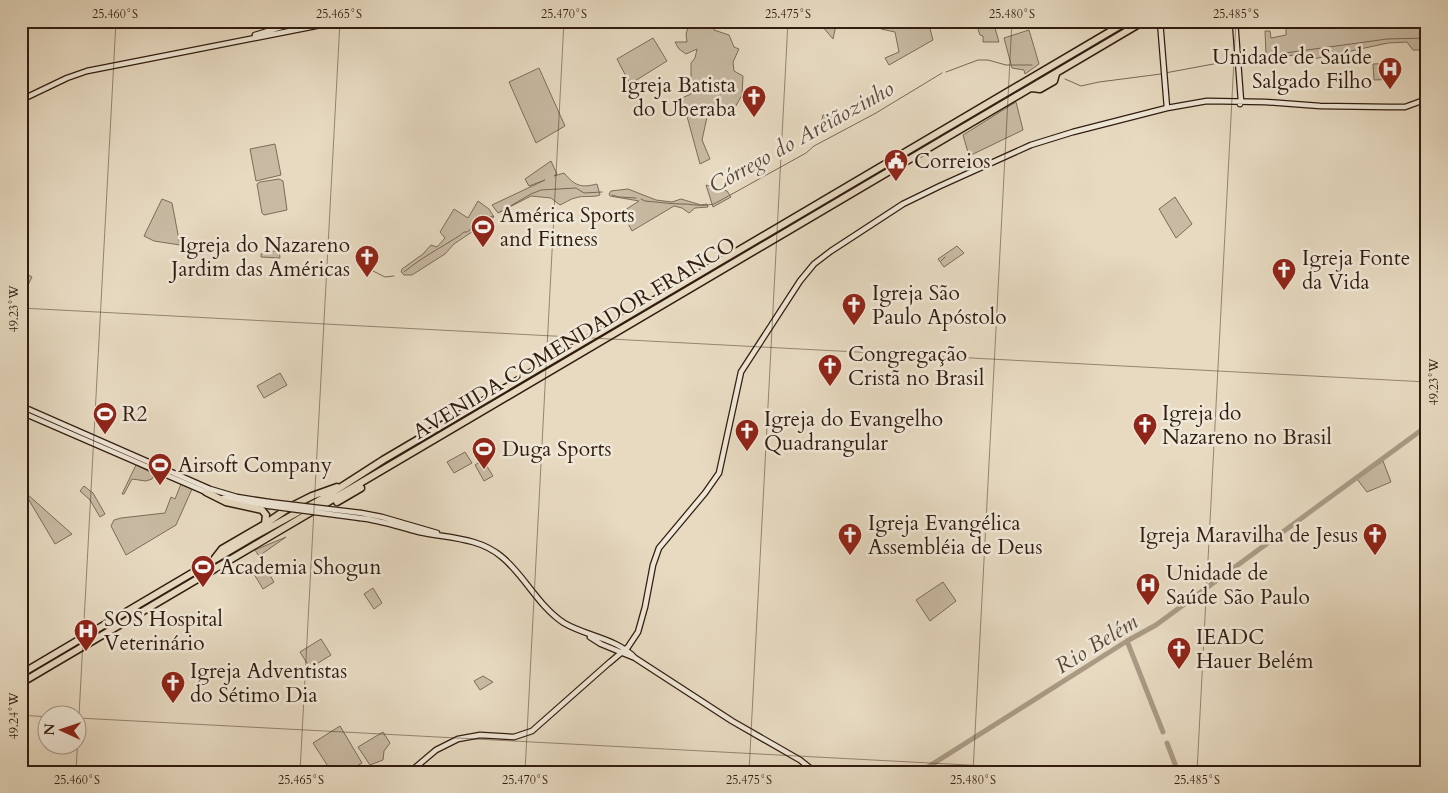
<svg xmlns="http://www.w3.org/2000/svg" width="1448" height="793" font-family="Cardo,serif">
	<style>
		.green { fill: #c8baa3; stroke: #7c6c5a }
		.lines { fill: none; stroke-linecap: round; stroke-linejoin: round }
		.stream { stroke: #796856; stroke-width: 1 }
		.river { stroke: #a99a85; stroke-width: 5 }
		.secondary-casing { stroke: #311d10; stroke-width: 7 }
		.highway-casing { stroke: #311d10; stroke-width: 9 }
		.secondary { stroke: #efe7d7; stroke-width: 4.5 }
		.highway { stroke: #e7dac1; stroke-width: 6 }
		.secondary-bridge-casing { stroke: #311d10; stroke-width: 7; stroke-linecap: butt }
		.secondary-bridge { stroke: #efe7d7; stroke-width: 4.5 }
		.ticks { fill: none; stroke: #311d10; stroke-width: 1; stroke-opacity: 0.45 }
		.labels { text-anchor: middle; stroke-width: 5; stroke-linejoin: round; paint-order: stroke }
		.poi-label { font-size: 21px; fill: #311d10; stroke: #efe7d7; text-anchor: start }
		.street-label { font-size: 21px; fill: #311d10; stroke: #efe7d7 }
		.water-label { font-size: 22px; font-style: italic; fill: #5b4939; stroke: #efe7d7 }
		.neatline { fill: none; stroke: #311d10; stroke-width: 2 }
		.ticks-label { font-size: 12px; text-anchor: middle; fill: #311d10 }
	</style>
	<rect width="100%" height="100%" fill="#e7dac1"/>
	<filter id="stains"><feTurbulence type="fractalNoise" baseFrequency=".004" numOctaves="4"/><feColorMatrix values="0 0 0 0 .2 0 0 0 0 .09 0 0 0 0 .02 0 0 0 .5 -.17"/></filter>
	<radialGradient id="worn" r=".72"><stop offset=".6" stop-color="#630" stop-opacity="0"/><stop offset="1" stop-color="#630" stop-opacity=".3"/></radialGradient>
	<!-- green -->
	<path class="green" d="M690,21H713L714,30L729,35L734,47L739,49L733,62L734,71L743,76L742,95L733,111L707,117L702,140L710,159L700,164L682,98L691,94V63L695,58L697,49L686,54L679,49L675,42H687L686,34Z
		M808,21H834L836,25L833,39L822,26Z
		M889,21H928L933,40L889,65L885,58L899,52L895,32L881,29L880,26Z
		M983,21H993L999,42H983V36L980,35L978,29Z
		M1286,21H1423L1425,35L1427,36V50H1413L1407,42L1388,43L1295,63L1294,55L1242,63L1241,58L1266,53L1265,31H1270L1271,38L1286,35Z
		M1125,26L1127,29L1069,61V59Z
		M1029,30L1039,64L1025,74L1024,70L1012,68L1004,38Z
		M653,38L667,61L630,84L617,59Z
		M1063,62L1064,66L972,119V116Z
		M1397,63L1398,79L1374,80L1373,64Z
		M539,68L565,126L536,143L509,82Z
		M1016,102L1023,130L969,156L963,135Z
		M823,115L834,116L836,122L820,129Z
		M966,120L967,122L905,161L903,157Z
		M275,144L281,175L256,181L250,149Z
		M551,161L557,174L554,176L564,173C575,186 581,188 597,184L600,195C591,198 584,195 575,198C570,199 565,203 560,205L551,198L531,196L498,213L492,205L545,180L529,186L525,179Z
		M869,176L871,179L763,244L760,240Z
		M279,179L283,181L287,210L264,215L262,213L257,184L260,182Z
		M706,185L727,191L731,197L713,207Z
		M628,189L656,200L672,202L681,199L701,205L707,204L708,207L695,208L689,213L682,208L674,206L632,231L622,212L639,201L610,196L609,194L611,191Z
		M1175,197L1192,224L1176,238L1159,209Z
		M162,199L172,203L180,245L154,241L144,236Z
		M478,201L489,209L494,217L454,244L445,254L412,275H404L401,272L402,269L423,254L431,245L437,247L445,238L440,232L454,209L468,218Z
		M755,244L757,248L687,287L685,285Z
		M957,246L964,253L944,267L938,259Z
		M279,250L280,258L261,257V254Z
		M21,271L32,277L21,299Z
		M679,288L680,291L574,355L573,354V352Z
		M564,356L565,361L321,505L379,465Z
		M280,373L287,385L264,398L257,386Z
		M465,452L472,463L454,473L447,462Z
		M483,460L493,476L484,481L475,465Z
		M1383,461L1391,482L1367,492L1357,479Z
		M136,465L154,474L152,479L146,481L132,479L124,494H122Z
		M181,484L192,489L176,525L126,555L111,526L114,520L121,518L165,513L171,497L175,499Z
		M84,486L93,493L105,514L100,517L90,500L80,491Z
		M27,494L72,534L55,544L26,495Z
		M297,516L298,518L206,572L203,569Z
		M286,537L259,556L255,550Z
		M262,562L274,582L263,589L251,569Z
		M197,572L199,576L69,652V648Z
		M943,582L956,601L930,621L916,600Z
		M373,588L382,603L374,609L364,594Z
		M321,639L331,655L310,668L300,652Z
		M483,676L493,682L480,690L474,681Z
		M340,726L362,763L347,772H331V767L329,768L313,743Z
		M383,732L390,743L384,751L383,760L370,765L358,747Z"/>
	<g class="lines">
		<!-- stream -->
		<path class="stream" d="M1242,59L1387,39L1427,38
			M946,72L978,60H988L1006,65H1032
			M1165,73L1235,60
			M1065,79L1081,86L1099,82L1161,74
			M612,195L619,197L636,198
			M641,199L645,201C658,202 670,204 682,204C694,204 699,207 714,204L806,153L814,146L876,113L942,73
			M500,212L531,194L541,190L576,188L584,193L602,192
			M941,261L945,257
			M373,271L385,277L394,276
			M404,272C421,258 440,248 459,236L464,232H467L481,221L493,216"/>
		<!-- river -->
		<path class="river" d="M1127,641L1163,732
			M1167,743L1178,772
			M920,772L1127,641L1156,625L1427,426"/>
		<defs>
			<path id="secondary" d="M1160,21L1167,108
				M1235,21L1241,101L1240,104
				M255,35L301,21
				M21,100L67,78L87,71L341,21
				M21,406L210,489L237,497L269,502
				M21,412L208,493
				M223,498L269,506
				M361,513L382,517L437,533
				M360,518C380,520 399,527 419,532C446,538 479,537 502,557C525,576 538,606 564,623C586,636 618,639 635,658
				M590,637L601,644L635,658L732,721L800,760L815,772
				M609,663L628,647L638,632L645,607L653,565L659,548L705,493L719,473L741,372L800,281L814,264L831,251L903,204L940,186L1031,145L1073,132L1167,108L1207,101L1265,102L1320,106L1389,107H1405L1427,99
				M410,772L436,750L458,739L480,735L514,737L532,731L610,662"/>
			<path id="highway" d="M1031,88L1040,89L1054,81L1056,74
				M206,492L226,502L262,510L266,515L265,524
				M337,502L361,488
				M215,558L222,549L265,524L290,507L312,496L337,487
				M21,674L253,537L327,496L383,460L1128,21
				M21,683L1144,21"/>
		</defs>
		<!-- secondary casing -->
		<use href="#secondary" class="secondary-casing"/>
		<!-- highway casing -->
		<use href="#highway" class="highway-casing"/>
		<!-- secondary -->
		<use href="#secondary" class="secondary"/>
		<!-- highway -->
		<use href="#highway" class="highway"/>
		<defs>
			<path id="secondary-bridge" d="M269,502L361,513
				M269,506L360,518"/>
		</defs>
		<!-- secondary-bridge casing -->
		<use href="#secondary-bridge" class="secondary-bridge-casing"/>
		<!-- secondary-bridge -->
		<use href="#secondary-bridge" class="secondary-bridge"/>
	</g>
	<!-- ticks -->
	<path class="ticks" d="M21,308L1427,382M21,715L48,717M78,718L1100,772M76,772L116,21M300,772L340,21M525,772L564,21M749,772L788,21M973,772L1012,21M1197,772L1236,21M1421,772L1427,662"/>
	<!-- icons -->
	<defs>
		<symbol id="hospital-pin" viewBox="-11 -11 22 30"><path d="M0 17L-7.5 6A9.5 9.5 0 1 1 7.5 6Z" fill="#8f2418" stroke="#efe7d7"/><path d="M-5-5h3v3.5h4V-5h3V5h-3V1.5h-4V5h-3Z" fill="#fff"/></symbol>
		<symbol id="church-pin" viewBox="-11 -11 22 30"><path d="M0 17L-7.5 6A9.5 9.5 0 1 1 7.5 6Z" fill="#8f2418" stroke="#efe7d7"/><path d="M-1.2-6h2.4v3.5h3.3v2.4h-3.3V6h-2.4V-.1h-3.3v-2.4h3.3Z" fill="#fff"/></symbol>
		<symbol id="civic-pin" viewBox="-11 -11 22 30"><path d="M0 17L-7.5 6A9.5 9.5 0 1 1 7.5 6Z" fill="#8f2418" stroke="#efe7d7"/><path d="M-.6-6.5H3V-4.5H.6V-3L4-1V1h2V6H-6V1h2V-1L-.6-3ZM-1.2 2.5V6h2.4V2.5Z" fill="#fff"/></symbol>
		<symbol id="stadium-pin" viewBox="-11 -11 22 30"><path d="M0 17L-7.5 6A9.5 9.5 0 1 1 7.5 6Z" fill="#8f2418" stroke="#efe7d7"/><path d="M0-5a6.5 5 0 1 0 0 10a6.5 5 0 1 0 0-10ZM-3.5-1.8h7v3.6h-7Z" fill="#fff"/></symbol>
	</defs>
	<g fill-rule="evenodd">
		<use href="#hospital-pin" x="1376" y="55" width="28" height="38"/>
		<use href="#church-pin" x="740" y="83" width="28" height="38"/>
		<use href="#civic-pin" x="882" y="147" width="28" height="38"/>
		<use href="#stadium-pin" x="469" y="213" width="28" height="38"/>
		<use href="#church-pin" x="353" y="243" width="28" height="38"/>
		<use href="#church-pin" x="1270" y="256" width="28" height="38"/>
		<use href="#church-pin" x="840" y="291" width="28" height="38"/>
		<use href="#church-pin" x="816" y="352" width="28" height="38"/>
		<use href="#stadium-pin" x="91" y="400" width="28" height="38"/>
		<use href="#church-pin" x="1131" y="411" width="28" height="38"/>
		<use href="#church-pin" x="733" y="417" width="28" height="38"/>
		<use href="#stadium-pin" x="470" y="435" width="28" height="38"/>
		<use href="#stadium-pin" x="146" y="451" width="28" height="38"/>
		<use href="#church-pin" x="836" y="521" width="28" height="38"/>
		<use href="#church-pin" x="1361" y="521" width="28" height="38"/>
		<use href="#stadium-pin" x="189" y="553" width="28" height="38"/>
		<use href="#hospital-pin" x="1134" y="571" width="28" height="38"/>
		<use href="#hospital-pin" x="72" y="617" width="28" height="38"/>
		<use href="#church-pin" x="1165" y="635" width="28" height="38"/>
		<use href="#church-pin" x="159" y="669" width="28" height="38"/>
	</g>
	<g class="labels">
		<!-- poi labels -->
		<g class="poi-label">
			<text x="1372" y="64" text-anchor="end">Unidade de Saúde<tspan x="1372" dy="24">Salgado Filho</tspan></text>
			<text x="736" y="92" text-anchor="end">Igreja Batista<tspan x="736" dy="24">do Uberaba</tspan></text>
			<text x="914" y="168">Correios</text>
			<text x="500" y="222">América Sports<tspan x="500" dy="24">and Fitness</tspan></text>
			<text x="350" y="252" text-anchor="end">Igreja do Nazareno<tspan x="350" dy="24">Jardim das Américas</tspan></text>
			<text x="1302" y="265">Igreja Fonte<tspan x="1302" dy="24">da Vida</tspan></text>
			<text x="872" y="300">Igreja São<tspan x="872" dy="24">Paulo Apóstolo</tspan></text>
			<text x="848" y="361">Congregação<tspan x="848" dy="24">Cristã no Brasil</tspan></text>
			<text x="1162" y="420">Igreja do<tspan x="1162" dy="24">Nazareno no Brasil</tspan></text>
			<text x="122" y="421">R2</text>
			<text x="764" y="426">Igreja do Evangelho<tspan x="764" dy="24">Quadrangular</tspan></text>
			<text x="502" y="456">Duga Sports</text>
			<text x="178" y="472">Airsoft Company</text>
			<text x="868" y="530">Igreja Evangélica<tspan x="868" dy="24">Assembléia de Deus</tspan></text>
			<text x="1358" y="542" text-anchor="end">Igreja Maravilha de Jesus</text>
			<text x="220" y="574">Academia Shogun</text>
			<text x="1166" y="580">Unidade de<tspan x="1166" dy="24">Saúde São Paulo</tspan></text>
			<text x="104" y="626">SOS Hospital<tspan x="104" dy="24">Veterinário</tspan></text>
			<text x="1196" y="644">IEADC<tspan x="1196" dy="24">Hauer Belém</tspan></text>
			<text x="190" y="678">Igreja Adventistas<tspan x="190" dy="24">do Sétimo Dia</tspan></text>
		</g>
		<!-- street labels -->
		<g class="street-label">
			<text transform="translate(574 338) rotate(-31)" y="7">AVENIDA COMENDADOR FRANCO</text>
		</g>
		<!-- water labels -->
		<g class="water-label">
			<text transform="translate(801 136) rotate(-29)" y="8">Córrego do Areiãozinho</text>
			<text transform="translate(1096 643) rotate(-32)" y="8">Rio Belém</text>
		</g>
	</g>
	<!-- margin -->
	<rect width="1448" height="793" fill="none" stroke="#e7dac1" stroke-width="55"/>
	<!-- north arrow -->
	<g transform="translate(62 730) rotate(273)"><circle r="24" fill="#efe7d7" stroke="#a39687"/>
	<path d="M0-4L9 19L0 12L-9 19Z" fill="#8f2418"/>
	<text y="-8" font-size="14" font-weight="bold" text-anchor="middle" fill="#311d10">N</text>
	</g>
	<rect x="28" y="28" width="1392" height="738" class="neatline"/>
	<g class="ticks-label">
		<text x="115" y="18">25.460°S</text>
		<text x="339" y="18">25.465°S</text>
		<text x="564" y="18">25.470°S</text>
		<text x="788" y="18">25.475°S</text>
		<text x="1012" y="18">25.480°S</text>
		<text x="1236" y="18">25.485°S</text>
		<text transform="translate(14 309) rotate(-90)" y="4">49.23°W</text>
		<text transform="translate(1434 382) rotate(-90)" y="4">49.23°W</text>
		<text transform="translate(14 716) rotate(-90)" y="4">49.24°W</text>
		<text x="77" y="784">25.460°S</text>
		<text x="301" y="784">25.465°S</text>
		<text x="525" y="784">25.470°S</text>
		<text x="749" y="784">25.475°S</text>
		<text x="973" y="784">25.480°S</text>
		<text x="1197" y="784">25.485°S</text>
	</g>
	<rect width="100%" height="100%" filter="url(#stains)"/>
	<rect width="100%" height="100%" fill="url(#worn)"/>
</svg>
